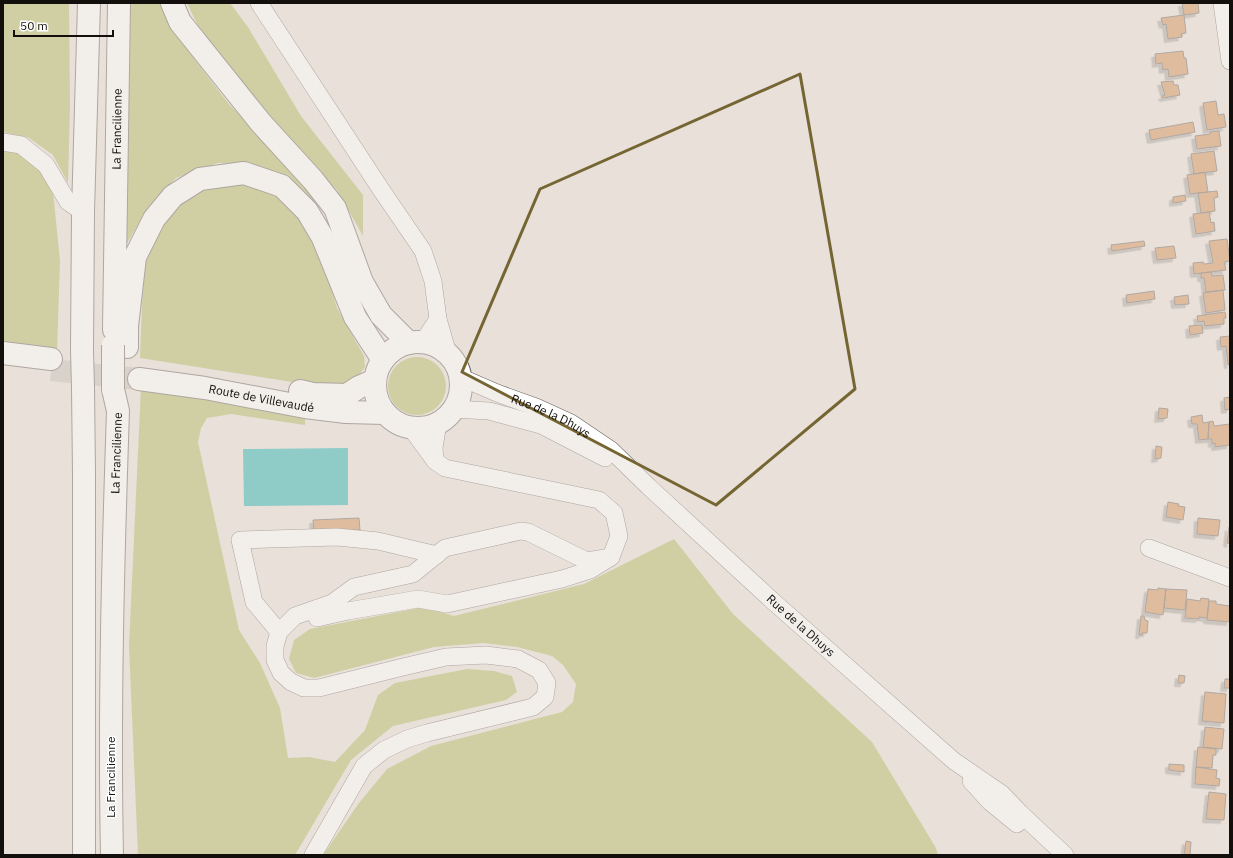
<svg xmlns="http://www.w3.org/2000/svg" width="1233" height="858" font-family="'IBM Plex Sans',sans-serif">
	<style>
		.green { fill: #b4ba64 }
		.water { fill: #25b1b2 }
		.building { fill: #d59058; stroke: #6d6560; filter: url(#shadow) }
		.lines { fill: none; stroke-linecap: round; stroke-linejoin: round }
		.major-tunnel { stroke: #c8c1ba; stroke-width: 22; stroke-dasharray: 22 11; stroke-linecap: butt }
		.minor-casing { stroke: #69615c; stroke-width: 18 }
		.major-casing { stroke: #69615c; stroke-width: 24 }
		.highway-casing { stroke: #69615c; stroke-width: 24 }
		.minor { stroke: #fff; stroke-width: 17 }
		.major { stroke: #fff; stroke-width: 22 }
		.highway { stroke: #fff; stroke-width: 22 }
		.highway-bridge-casing { stroke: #69615c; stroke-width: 24; stroke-linecap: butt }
		.highway-bridge { stroke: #fff; stroke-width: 22 }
		.marked { fill: none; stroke: #756532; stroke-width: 3; stroke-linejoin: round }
		.labels { text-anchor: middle; stroke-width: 3; stroke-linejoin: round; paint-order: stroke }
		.street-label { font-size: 12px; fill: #120f0d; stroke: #fff }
	</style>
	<defs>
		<filter id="shadow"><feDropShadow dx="-3.5" dy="3.5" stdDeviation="0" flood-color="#0004"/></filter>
	</defs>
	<rect width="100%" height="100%" fill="#e8e0d9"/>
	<!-- green -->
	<path class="green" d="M3,3H69L70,107L68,183L53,155L29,138L3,132Z
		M129,3H161L179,39L228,103L270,146L301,181L319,206L298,188L261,166L218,163L176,178L148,207L126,245Z
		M187,3H230L248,27L301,116L363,195V236L337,190L284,134L199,28Z
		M3,149L19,153L40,170L53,191L60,261L57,351L3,346Z
		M253,183L285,197L304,219L329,281L337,308L364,356L365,367L359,375L350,383L324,387L140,358L142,303L146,255L163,218L192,193L221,184Z
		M388 386a29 29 0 1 1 58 0a29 29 0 1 1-58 0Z
		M141,387L305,415V425L231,414L207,418L201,428L198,442L239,630L260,663L280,708L288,758L309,757L335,762L365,730L378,695L395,683L467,669L494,671L512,676L517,692L506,700L393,726L351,760L295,855H138L129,646Z
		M674,539L733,614L872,742L936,848L938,855H323L359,803L387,769L431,746L562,712L573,702L576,684L563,665L552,656L517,647L484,643L434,647L314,678L296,673L289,659L294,640L310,629L424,607L454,616L584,584Z"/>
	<!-- water -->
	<path class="water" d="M348,448V505L244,506L243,449Z"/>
	<!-- building -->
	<path class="building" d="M1182,3H1198L1199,13L1184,15Z
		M1184,15L1186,33L1181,34L1182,37L1168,39L1166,24L1163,25L1161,18Z
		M1183,51L1184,58H1186L1188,74L1169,77L1168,69L1163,70L1162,63L1156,64L1155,54Z
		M1173,81L1174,85H1178L1180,95L1163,98L1162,96L1165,95L1161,82Z
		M1216,101L1218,115L1224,114L1226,127L1207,130L1203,103Z
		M1193,122L1195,132L1151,140L1149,130Z
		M1219,131L1221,146L1197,149L1195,136L1210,134V132Z
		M1214,151L1217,171L1194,174L1191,154Z
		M1205,172L1208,192L1190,194L1187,175Z
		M1217,191L1218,197L1214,198L1215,211L1201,213L1198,193Z
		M1185,195L1186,201L1173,203V197Z
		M1209,212L1211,223L1214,222L1215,231L1196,234L1193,214Z
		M1227,239L1230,261L1224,262L1226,270L1194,274L1193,263L1203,262L1204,264L1213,263L1209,241Z
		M1144,241L1145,246L1112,251L1111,245Z
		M1174,246L1176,258L1157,260L1155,248Z
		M1211,272L1212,276L1223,275L1225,290L1206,292L1204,278H1201V273Z
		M1223,290L1225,310L1206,313L1203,293Z
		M1154,291L1155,299L1127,303L1126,295Z
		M1188,295L1189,304L1175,305L1174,297Z
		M1225,312L1226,318H1224V324L1205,326L1204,321L1198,322L1197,316Z
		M1202,325L1203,333L1190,335L1189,326Z
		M1230,336V365H1228L1226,346L1221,347L1220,337Z
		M1230,397V409L1225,410L1224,398Z
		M1159,408L1168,409L1167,418L1158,419Z
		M1202,415L1203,423L1209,422L1208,439L1199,440L1197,424H1192L1191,417Z
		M1213,421L1214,426L1230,424V445L1215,447V443L1212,444V439H1208L1209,422Z
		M1156,446L1162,447L1161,458L1155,459Z
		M1168,502L1179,504L1178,506L1185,507L1183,520L1166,517Z
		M359,518L360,530L314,532L313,520Z
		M1198,518L1220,520L1218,536L1197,534Z
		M1229,527L1230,528V544L1227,543Z
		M1158,588L1166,589L1163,615L1145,612L1148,589L1158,590Z
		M1166,589L1187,590L1185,610L1164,608Z
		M1201,598L1209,599L1207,618L1199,617V619L1185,618L1187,599L1200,601Z
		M1209,601H1216V604L1230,606V622L1207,620Z
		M1141,616H1144L1145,620L1148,621L1147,633H1142V635H1139Z
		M1179,675L1185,676L1184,683H1178Z
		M1225,679H1230V688H1224Z
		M1205,692L1226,694L1224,723L1202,721Z
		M1205,727L1224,729L1222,749L1203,747Z
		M1198,747L1216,749V755H1213L1212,768L1196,767Z
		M1169,764L1184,765V772L1169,770Z
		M1196,767L1217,770L1216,778L1220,779L1219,786L1195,784Z
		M1209,792L1226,794L1224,820L1206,819Z
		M1186,841L1191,842L1190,855H1184Z"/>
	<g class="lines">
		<!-- major-tunnel -->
		<path class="major-tunnel" d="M51,370L139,379"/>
		<defs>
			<g id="minor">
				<path d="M259,3L380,188L423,251L433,281L438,319L448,354"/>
				<path d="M1222,3L1230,61"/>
				<path d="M3,142L21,145L46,165L68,202L83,212"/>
				<path d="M423,342L438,319"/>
				<path id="s1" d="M460,377L497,393L536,407L571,423L611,450L649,487L776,604L954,761L1002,794L1020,813L1065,855"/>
				<path d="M453,409L489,411L541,425L605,458"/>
				<path d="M435,461L434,448L438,423"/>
				<path d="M1149,548L1230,578"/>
				<path d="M317,618L348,611L418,599L447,604L562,579L590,570L611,557L619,536L614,513L599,500L445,468L435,461L410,427"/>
				<path d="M279,632L254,602L240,540L337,537L378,541L437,555"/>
				<path d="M971,781L990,802L1017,824"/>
				<path d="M313,855L364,766L384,750L407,739L427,733L533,707L545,697L547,683L539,670L518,659L486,655L446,657L403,667L319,688H304L291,682L281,673L275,660V646L279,632L295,616L332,603L354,587L413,574L445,548L521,531L528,532L587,561L611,557"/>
			</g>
			<g id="major">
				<circle cx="418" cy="385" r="43"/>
				<path d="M3,353L51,359"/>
				<path id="s2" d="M139,379L205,388L305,407L346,412L385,413"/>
				<path d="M300,391L313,394L347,395L359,387L375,380"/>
			</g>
			<g id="highway">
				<path d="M172,3L180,22L261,123L313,180L335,208L362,282L381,315L409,343"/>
				<path id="s3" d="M114,330L119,3"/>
				<path d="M127,347V326L135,257L154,219L173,196L200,179L244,173L282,186L307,211L323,238L355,317L383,360"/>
				<path d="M82,350L83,212L89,3"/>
				<path d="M83,388L84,474V855"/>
				<path id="s4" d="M112,855C109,707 113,559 118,411L113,389"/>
			</g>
		</defs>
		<!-- minor casing -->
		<use href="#minor" class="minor-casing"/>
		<!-- major casing -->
		<use href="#major" class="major-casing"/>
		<!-- highway casing -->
		<use href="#highway" class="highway-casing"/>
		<!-- minor -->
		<use href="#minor" class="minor"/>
		<!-- major -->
		<use href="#major" class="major"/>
		<!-- highway -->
		<use href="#highway" class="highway"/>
		<defs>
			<path id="highway-bridge" d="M82,350L83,388
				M113,389V345"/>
		</defs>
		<!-- highway-bridge casing -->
		<use href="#highway-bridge" class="highway-bridge-casing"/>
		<!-- highway-bridge -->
		<use href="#highway-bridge" class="highway-bridge"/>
	</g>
	<!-- marked area -->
	<path d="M0 0H1233V858H0ZM800,74L855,389L716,505L462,372L540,189Z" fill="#e8e0d9" fill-opacity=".55" fill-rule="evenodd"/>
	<path class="marked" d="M800,74L855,389L716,505L462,372L540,189Z"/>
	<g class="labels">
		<!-- street labels -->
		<g class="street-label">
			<text dy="4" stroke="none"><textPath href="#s3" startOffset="201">La Francilienne</textPath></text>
			<text dy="4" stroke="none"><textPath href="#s2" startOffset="124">Route de Villevaudé</textPath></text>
			<text dy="4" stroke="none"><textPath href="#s1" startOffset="99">Rue de la Dhuys</textPath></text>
			<text dy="4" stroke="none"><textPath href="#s4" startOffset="402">La Francilienne</textPath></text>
			<text dy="4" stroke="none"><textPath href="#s1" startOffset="427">Rue de la Dhuys</textPath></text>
			<text transform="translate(111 777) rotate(-90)" y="4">La Francilienne</text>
		</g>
	</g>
	<!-- border -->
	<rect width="1233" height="858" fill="none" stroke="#120f0d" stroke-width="8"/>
	<!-- scale -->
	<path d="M14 30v6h99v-6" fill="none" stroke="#120f0d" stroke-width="2"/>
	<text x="20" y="30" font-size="12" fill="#120f0d" stroke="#ffffff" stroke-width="3" paint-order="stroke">50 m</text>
</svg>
